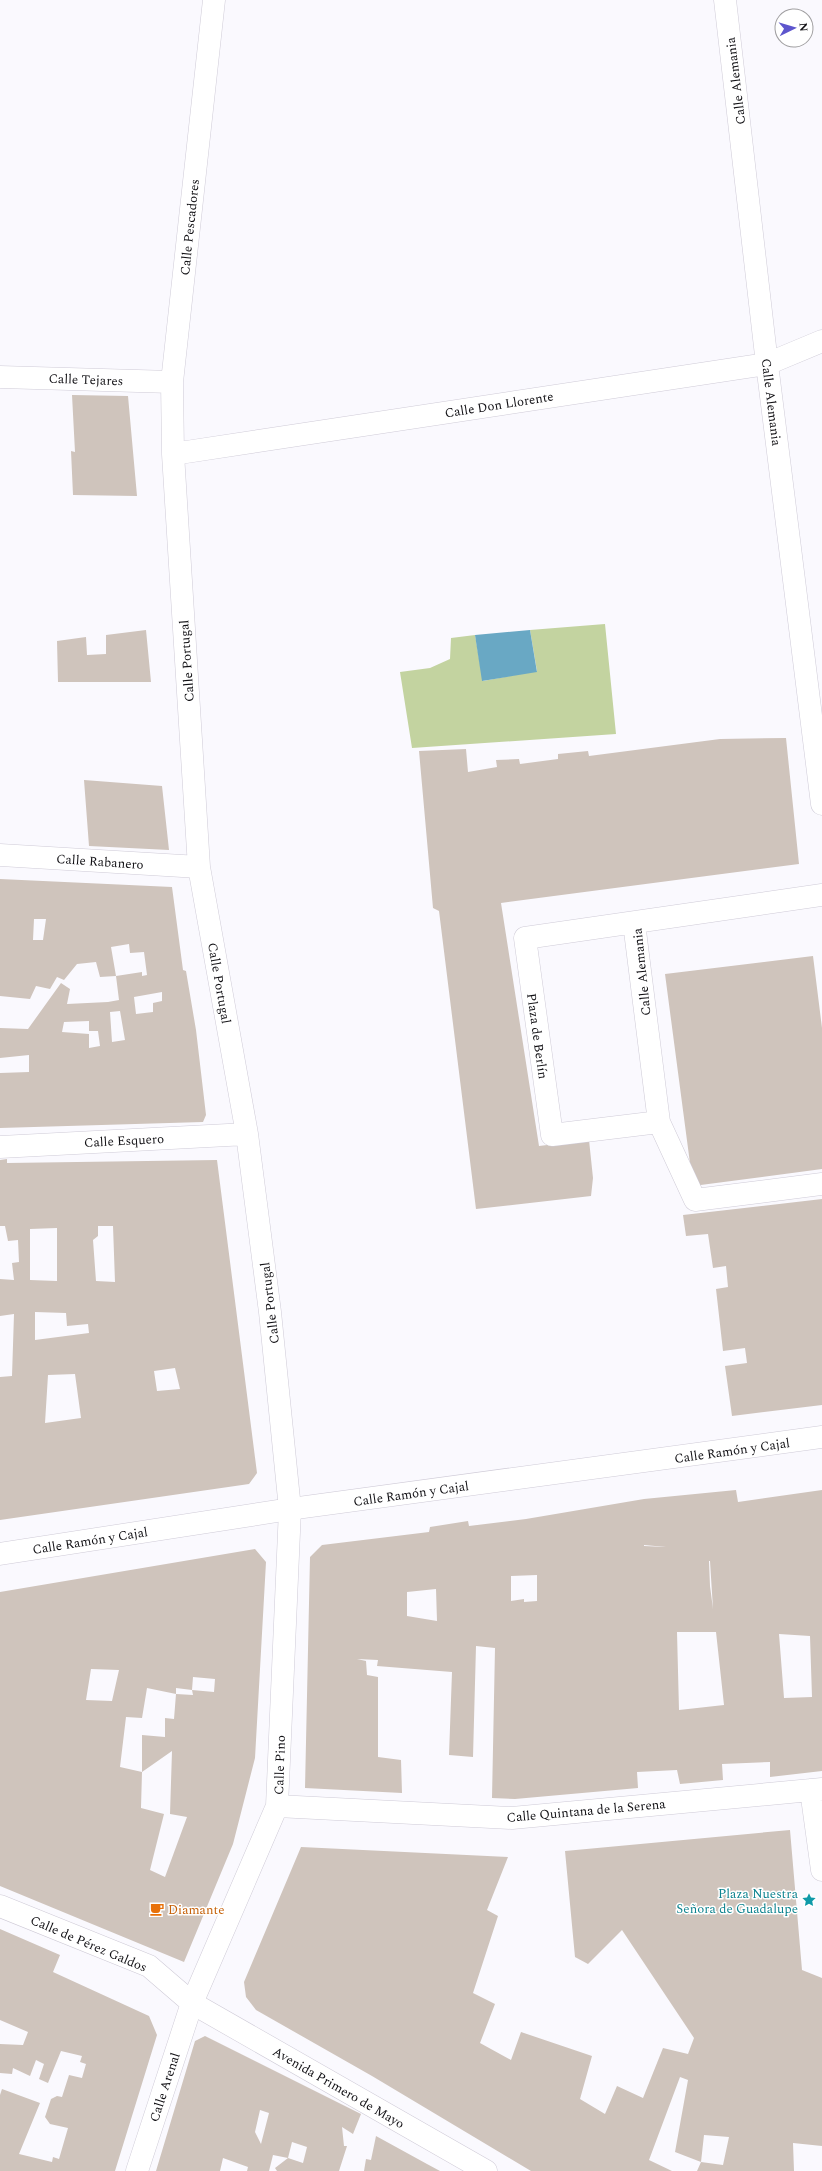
<svg xmlns="http://www.w3.org/2000/svg" width="822" height="2171" font-family="Spectral,serif">
	<style>
		.green { fill: #c3d3a0 }
		.water { fill: #69a8c4 }
		.building { fill: #cfc4bc; fill-rule: evenodd }
		.lines { fill: none; stroke-linecap: round; stroke-linejoin: round }
		.pedestrian-casing { stroke: #cfcbd7; stroke-width: 23 }
		.minor-casing { stroke: #cfcbd7; stroke-width: 23 }
		.pedestrian { stroke: #fff; stroke-width: 22 }
		.minor { stroke: #fff; stroke-width: 22 }
		.labels { text-anchor: middle; stroke-width: 3; stroke-linejoin: round; paint-order: stroke }
		.street-label { font-size: 13px; fill: #111014; stroke: #fff }
		.culture-label { font-size: 13px; fill: #0d838f; stroke: #fff; text-anchor: end }
		.food-label { font-size: 13px; fill: #c56008; stroke: #fff; text-anchor: start }
	</style>
	<rect width="100%" height="100%" fill="#faf9fe"/>
	<!-- green -->
	<path class="green" d="M605,624L616,734L412,748L400,672L430,668L450,659L451,638L475,635L483,681L537,671L530,630Z"/>
	<!-- water -->
	<path class="water" d="M530,630L537,672L482,681L475,635Z"/>
	<!-- building -->
	<path class="building" d="M72,395L128,396L137,496L73,495L71,451L75,452Z
		M146,630L151,682H58L57,641L86,637L87,655L106,654V635Z
		M786,738L799,864L501,903L539,1146L589,1140L593,1178L591,1196L476,1209L439,911L433,908L419,751L466,749L468,772L497,767L496,760L519,759L520,764L558,759V754L588,751L589,756L720,739Z
		M84,780L162,786L169,850L89,846Z
		M0,879L172,887L183,970L186,971L196,1030L206,1115L203,1122L0,1128V1073L29,1072V1055L0,1058V1028L28,1029L61,983L70,989L67,1004L108,1002L119,1000L116,976L142,972V976L147,975L144,952L130,953L129,944L111,947L116,976L100,977L96,962L77,964L64,980L57,977L50,989L36,986L30,999L0,996ZM34,919H46L43,940H33ZM162,992V1001L153,1003V1012L136,1014L134,997ZM120,1011L125,1040L112,1042L110,1012ZM89,1021V1031H98L100,1046L89,1048V1034L62,1032L64,1022Z
		M813,956L822,1028V1169L693,1186L665,974Z
		M7,1159V1163L217,1160L257,1473L249,1484L0,1520V1377L12,1376L14,1314L0,1316V1279L14,1280L12,1263L19,1262L18,1240L8,1241L5,1226H0V1160ZM98,1226H113L115,1282L96,1281L93,1240L98,1236ZM57,1228V1281L30,1280V1229ZM35,1312L66,1313L67,1326L88,1324L89,1333L35,1340ZM175,1368L180,1389L157,1391L154,1371ZM75,1374L81,1418L45,1423L48,1375Z
		M822,1199V1405L732,1416L725,1366L747,1363L745,1348L723,1351L716,1289L728,1287L726,1266L713,1268L708,1234L686,1236L683,1215Z
		M736,1490L738,1502L822,1490V1771L770,1777V1762L722,1764L723,1780L680,1784L677,1770L637,1772L638,1788L515,1799L492,1798L495,1648L476,1646L473,1757L449,1755L452,1672L377,1666L378,1660L357,1659L366,1661L367,1675L378,1677V1757L401,1760L402,1793L305,1788L310,1557L322,1545L429,1532L430,1527L468,1521L469,1526L526,1519L644,1499ZM644,1545L666,1547L644,1546ZM709,1561H710L713,1609L710,1586ZM537,1575V1601L524,1602V1599L511,1601V1576ZM436,1589L437,1621L407,1616V1592ZM677,1632H716L724,1705L679,1710ZM779,1634L810,1636L812,1697L784,1698Z
		M255,1549L266,1562L255,1758L233,1844L184,1962L0,1886V1592ZM91,1669L119,1670L112,1701L86,1700ZM193,1677L215,1679L214,1692L192,1690L193,1695L176,1694L174,1719L165,1718V1737L142,1735V1772L172,1751L170,1814L187,1817L165,1877L150,1870L164,1814L141,1808L142,1772L120,1767L126,1717L142,1718L147,1688L176,1694V1688L192,1690Z
		M790,1830L802,1970L822,1978V2146L793,2143L794,2171H697L701,2162L723,2165L729,2137L704,2135L701,2162L675,2152L688,2080L680,2077L649,2160L672,2171H531L372,2076L256,2010L246,1997L244,1982L301,1847L508,1857L487,1910L498,1916L473,1993L495,2004L480,2043L511,2060L521,2032L592,2056L580,2099L605,2114L617,2086L643,2098L663,2048L688,2054L694,2038L622,1930L588,1964L575,1957L565,1851Z
		M0,1929L60,1955L53,1972L149,2016L157,2035L115,2171H0V2095L2,2089L40,2103L19,2154L52,2162L53,2157L59,2159L68,2128L50,2124L45,2117L51,2099L57,2096L62,2097L69,2075L82,2078L86,2064L80,2062L82,2056L61,2051L48,2083L39,2079L44,2064L36,2060L30,2076L13,2068L12,2074L0,2073V2044L23,2045L28,2032L0,2020Z
		M205,2036L361,2114L353,2134L342,2127L344,2146H347L339,2171H277L275,2168L288,2158L303,2163L307,2147L292,2142L288,2158L273,2155L269,2171H247L248,2167L223,2158L220,2171H156L195,2041ZM260,2110L269,2113L261,2144L255,2132Z
		M376,2136L427,2164L440,2171H364L366,2159L371,2160Z"/>
	<g class="lines">
		<defs>
			<path id="pedestrian" d="M0,1554L290,1509L822,1437"/>
			<path id="minor" d="M725,0L767,364L822,804
				M0,377L172,382
				M173,454L767,364L822,341
				M0,855L199,867
				M634,923L659,1122L695,1200L822,1184
				M659,1122L552,1135L525,938L822,895
				M0,1147L247,1134
				M811,1790L822,1870
				M277,1806L512,1818L822,1789
				M0,1906L149,1966L192,2003L486,2171
				M137,2171L192,2003L277,1806L290,1509L270,1312L247,1134L199,867L173,454L172,382L214,0"/>
		</defs>
		<!-- pedestrian casing -->
		<use href="#pedestrian" class="pedestrian-casing"/>
		<!-- minor casing -->
		<use href="#minor" class="minor-casing"/>
		<!-- pedestrian -->
		<use href="#pedestrian" class="pedestrian"/>
		<!-- minor -->
		<use href="#minor" class="minor"/>
	</g>
	<!-- icons -->
	<defs>
		<symbol id="sight-bare" viewBox="-9 -9 18 18"><path d="M0-6L1.8-2.2L6-1.7L2.9 1.2L3.7 5.4L0 3.3L-3.7 5.4L-2.9 1.2L-6-1.7L-1.8-2.2Z" fill="#0f9aa8" stroke="#fff" stroke-width="2.5" paint-order="stroke"/></symbol>
		<symbol id="cafe-bare" viewBox="-9 -9 18 18"><path d="M-5.5-4.5H6V0H3Q3 3.5 0 3.5H-2.5Q-5.5 3.5-5.5 0ZM3-3.2v2h1.7v-2ZM-6 4.5H4V6H-6Z" fill="#e8710a" stroke="#fff" stroke-width="2.5" paint-order="stroke"/></symbol>
	</defs>
	<g fill-rule="evenodd">
		<use href="#sight-bare" x="799" y="1890" width="20" height="20"/>
		<use href="#cafe-bare" x="147" y="1899" width="20" height="20"/>
	</g>
	<g class="labels">
		<!-- street labels -->
		<g class="street-label">
			<text transform="translate(735 81) rotate(-97)" y="5">Calle Alemania</text>
			<text transform="translate(189 227) rotate(-84)" y="5">Calle Pescadores</text>
			<text transform="translate(86 379) rotate(2)" y="5">Calle Tejares</text>
			<text transform="translate(772 402) rotate(83)" y="5">Calle Alemania</text>
			<text transform="translate(499 404) rotate(-9)" y="5">Calle Don Llorente</text>
			<text transform="translate(186 661) rotate(-94)" y="5">Calle Portugal</text>
			<text transform="translate(100 861) rotate(4)" y="5">Calle Rabanero</text>
			<text transform="translate(641 972) rotate(-96)" y="5">Calle Alemania</text>
			<text transform="translate(220 983) rotate(80)" y="5">Calle Portugal</text>
			<text transform="translate(538 1036) rotate(82)" y="5">Plaza de Berlín</text>
			<text transform="translate(124 1140) rotate(-3)" y="5">Calle Esquero</text>
			<text transform="translate(269 1303) rotate(-97)" y="5">Calle Portugal</text>
			<text transform="translate(732 1450) rotate(-8)" y="5">Calle Ramón y Cajal</text>
			<text transform="translate(411 1493) rotate(-8)" y="5">Calle Ramón y Cajal</text>
			<text transform="translate(90 1540) rotate(-9)" y="5">Calle Ramón y Cajal</text>
			<text transform="translate(279 1765) rotate(-88)" y="5">Calle Pino</text>
			<text transform="translate(586 1810) rotate(-5)" y="5">Calle Quintana de la Serena</text>
			<text transform="translate(89 1943) rotate(23)" y="5">Calle de Pérez Galdos</text>
			<text transform="translate(164 2087) rotate(-72)" y="5">Calle Arenal</text>
			<text transform="translate(339 2087) rotate(30)" y="5">Avenida Primero de Mayo</text>
		</g>
		<!-- culture labels -->
		<g class="culture-label">
			<text x="798" y="1898">Plaza Nuestra<tspan x="798" dy="15">Señora de Guadalupe</tspan></text>
		</g>
		<!-- food labels -->
		<g class="food-label">
			<text x="168" y="1914">Diamante</text>
		</g>
	</g>
	<!-- north arrow -->
	<g transform="translate(794 28) rotate(85)"><circle r="19" fill="#ffffff" stroke="#a09fa1"/>
	<path d="M0-3L7 15L0 10L-7 15Z" fill="#5d55cd"/>
	<text y="-6" font-size="11" font-weight="bold" text-anchor="middle" fill="#111014">N</text>
	</g>
</svg>
